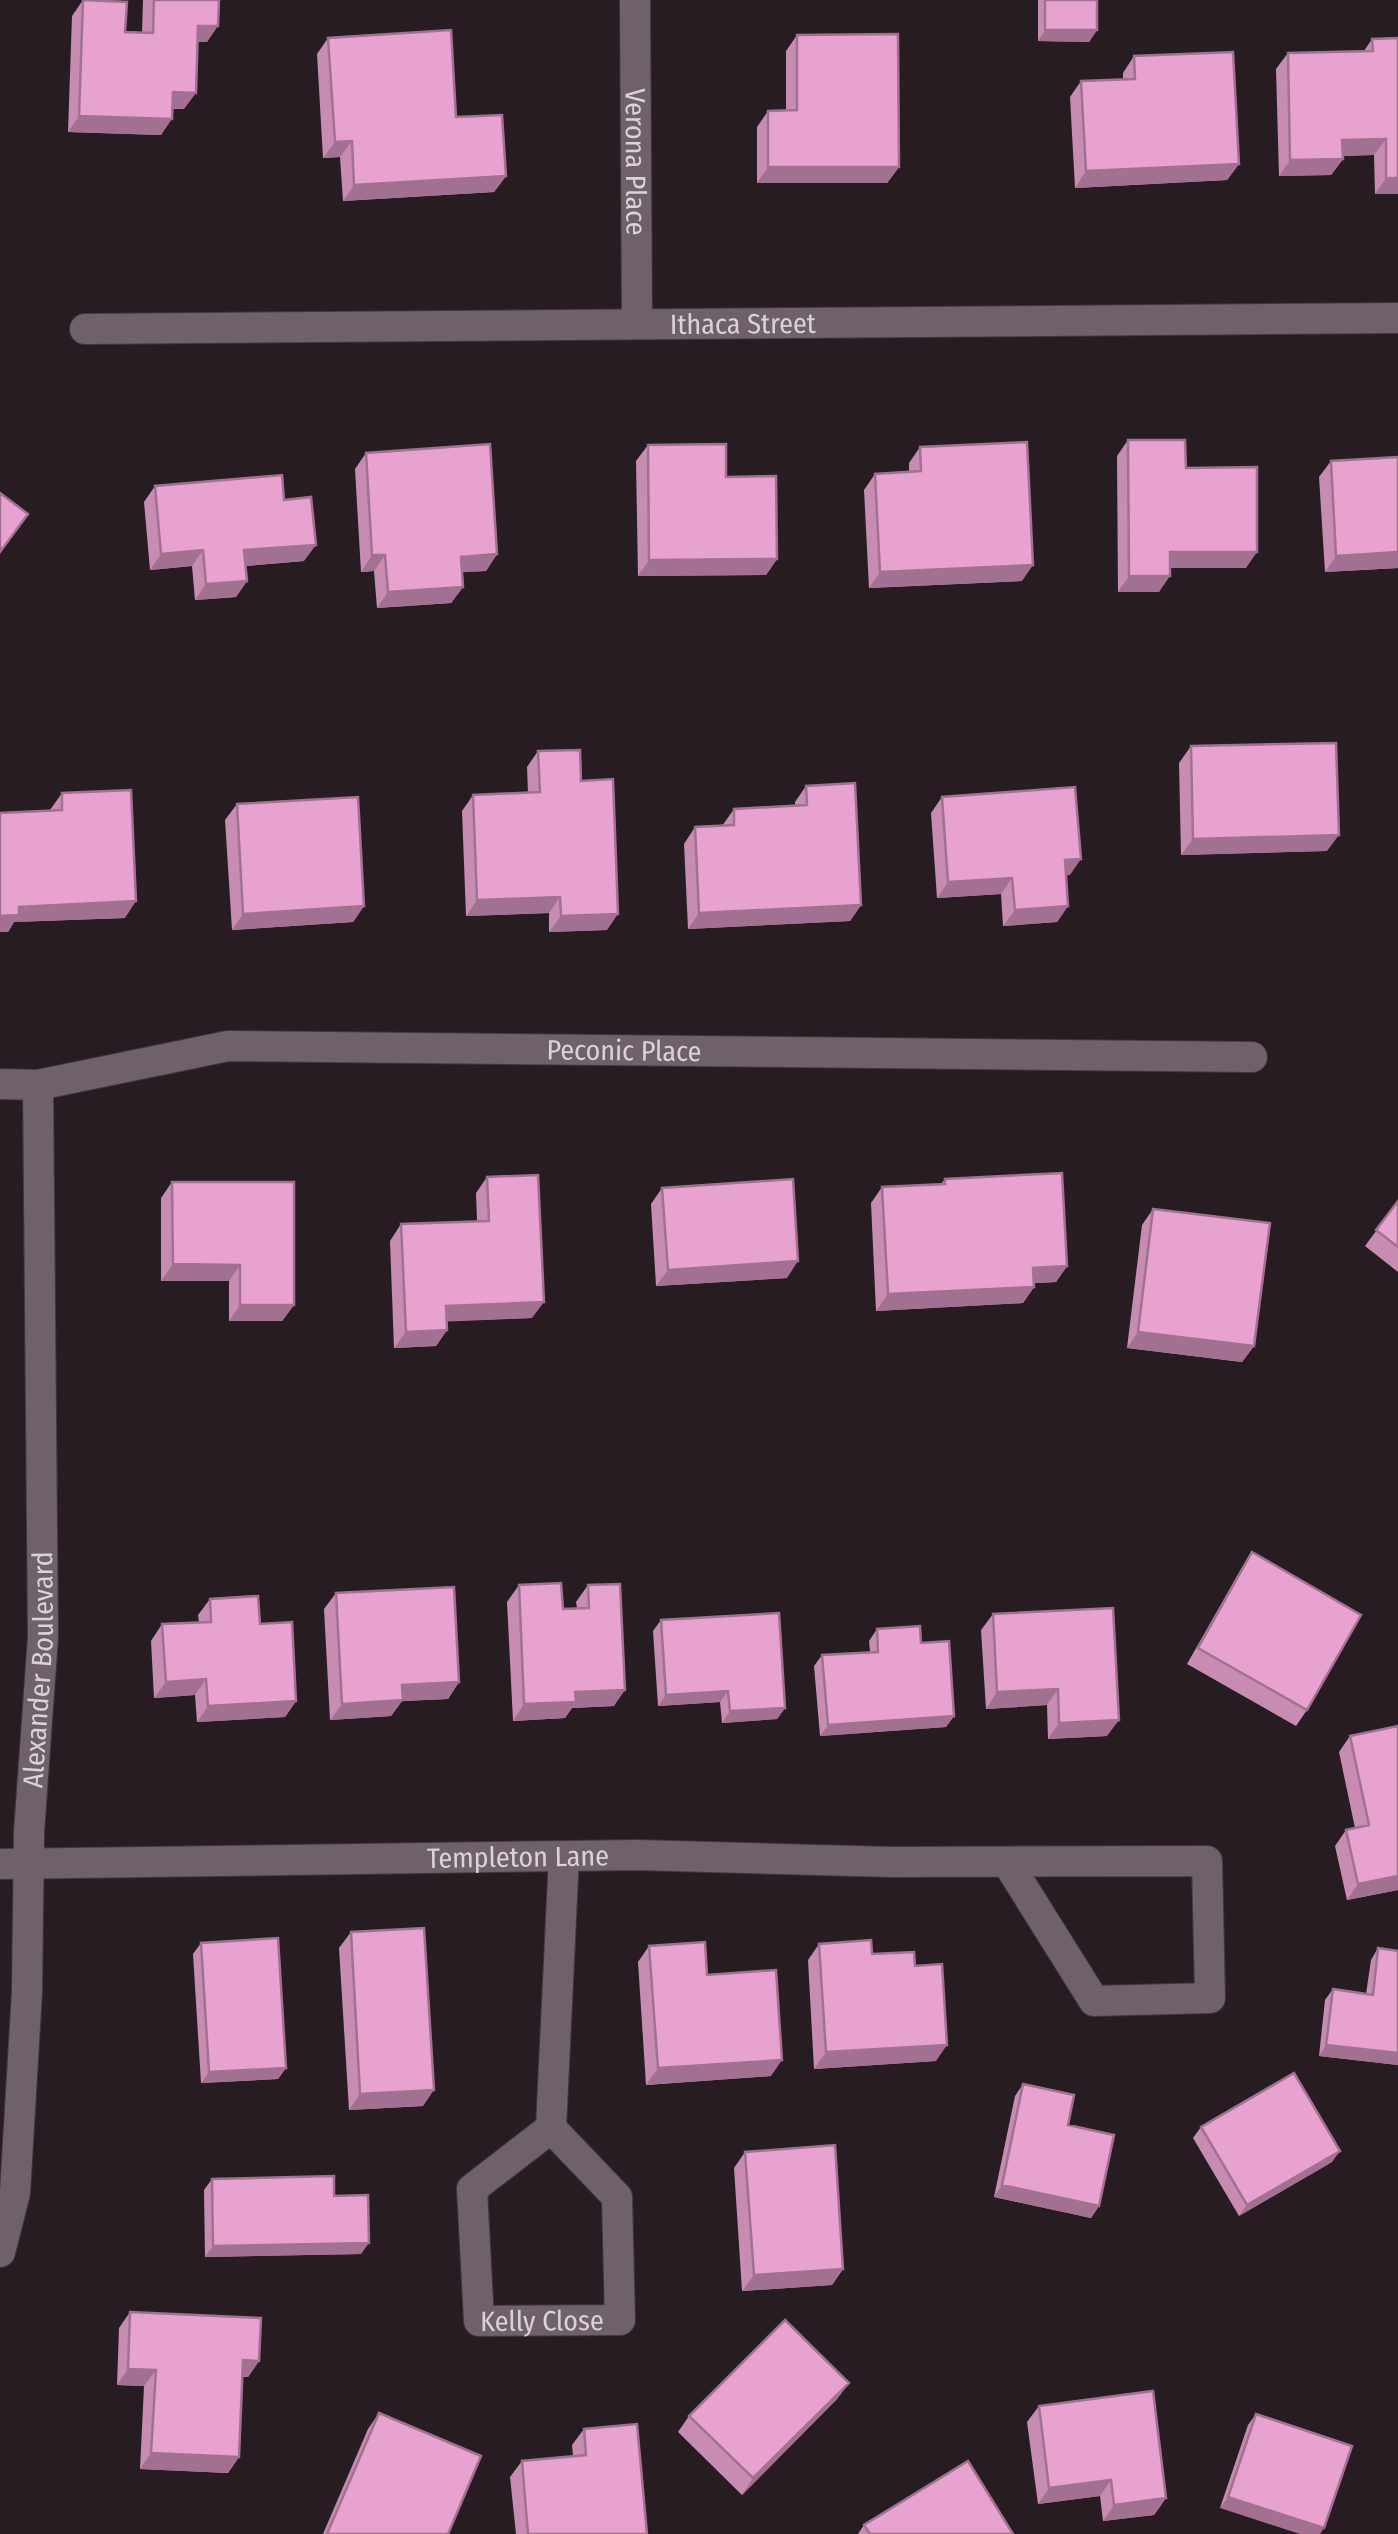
<svg xmlns="http://www.w3.org/2000/svg" width="1398" height="2534" font-family="'Fira Sans Condensed',sans-serif">
	<style>
		.lines { fill: none; stroke-linecap: round; stroke-linejoin: round }
		.street-casing { stroke: #40383d; stroke-width: 32 }
		.street { stroke: #6f6169; stroke-width: 30 }
		.wall { fill: #c88bb2 }
		.shaded-wall { fill: #a27191 }
		.building { fill: #e8a2cf; stroke: #a27191; stroke-width: 2.5 }
		.labels { text-anchor: middle; stroke-width: 10; stroke-linejoin: round; paint-order: stroke }
		.street-label { font-size: 28px; fill: #dad2d7; stroke: #281c23 }
	</style>
	<rect width="100%" height="100%" fill="#281c23"/>
	<g class="lines">
		<defs>
			<g id="street">
				<path id="s1" d="M635,0L637,323"/>
				<path id="s2" d="M85,329L1398,318"/>
				<path id="s3" d="M0,1084L38,1085L228,1046L1252,1057"/>
				<path id="s4" d="M0,1864L637,1855L892,1862L1207,1861L1210,1998L1094,2001L1007,1862"/>
				<path id="s5" d="M551,2128L472,2189L479,2321L620,2320L617,2197L551,2128L564,1856"/>
				<path id="s6" d="M0,2252L15,2193L27,1992L29,1832L43,1637L38,1085"/>
			</g>
		</defs>
		<!-- street casing -->
		<use href="#street" class="street-casing"/>
		<!-- street -->
		<use href="#street" class="street"/>
	</g>
	<!-- wall -->
	<path class="wall" d="M83,0L125,32H142L143,0H219L207,42H197L184,109H173L161,135L68,132L72,16Z
		M1038,0H1097V30L1089,42L1038,41Z
		M797,35L899,167L887,183H757V127L768,111L786,110V51Z
		M328,38L506,176L494,192L343,201L340,157L323,158L317,54Z
		M1372,39L1398,194H1375L1374,155L1342,156L1343,159L1331,175L1279,176L1276,69L1288,53L1364,51Z
		M1134,56L1239,164L1227,180L1075,188L1070,97L1081,81L1123,79V73Z
		M1128,440L1186,468L1246,568H1170L1159,592H1118L1117,456Z
		M648,445L726,477L777,559L766,575L638,576L636,461Z
		M920,447L1022,581L869,588L864,490L875,474L909,472V463Z
		M366,453L497,554L486,571L462,572L463,587L451,603L377,608L374,571L361,572L355,469Z
		M1331,461L1398,568L1325,572L1319,477Z
		M155,486L284,500L304,561L246,566L247,581L236,597L195,600L192,566L150,570L144,502Z
		M1191,746L1327,851L1181,855L1179,763Z
		M538,751L581,781L607,930L549,932V913L466,916L462,811L473,795L528,793L527,767Z
		M806,786L861,905L850,921L688,929L684,844L695,827L722,826L734,809L795,806V802Z
		M62,793L125,918L14,922L8,932H0V813L50,810Z
		M942,797L1070,875H1066L1068,906L1057,922L1003,926L1001,894L937,898L931,813Z
		M237,804L364,906L353,922L232,930L225,820Z
		M487,1177L532,1318L447,1321V1330L436,1346L394,1348L390,1241L401,1224L477,1221L476,1193Z
		M945,1179L1067,1266L1056,1282L1034,1283V1287L1023,1303L876,1311L871,1203L882,1187L941,1184Z
		M172,1182L294,1305L282,1321H229V1281H161V1198Z
		M662,1188L787,1278L656,1286L651,1204Z
		M1398,1201V1272L1365,1246Z
		M1153,1209L1254,1346L1242,1362L1127,1348L1142,1225Z
		M1252,1552L1307,1710L1296,1726L1187,1664L1241,1569Z
		M519,1585L563,1609L577,1608L576,1602L588,1585L614,1706L572,1708L565,1718L513,1721L507,1602Z
		M336,1593L459,1682L448,1699L402,1701L391,1716L330,1720L324,1609Z
		M210,1599L260,1624L296,1701L285,1717L197,1722L195,1695L154,1698L151,1641L162,1624L199,1622L198,1615Z
		M993,1614L1107,1736L1048,1739L1047,1705L986,1709L981,1630Z
		M661,1620L785,1708L777,1719L722,1723L720,1702L658,1706L653,1631Z
		M877,1629L921,1643L954,1716L946,1727L820,1736L814,1666L822,1655L870,1652L869,1641Z
		M1350,1736L1398,1890L1347,1900L1335,1846L1346,1830L1355,1828L1339,1752Z
		M351,1932L423,2106L349,2110L339,1948Z
		M201,1943L286,2068L278,2079L201,2083L193,1954Z
		M819,1944L872,1954L915,1966L936,2061L814,2069L808,1960Z
		M649,1946L771,2076L646,2085L638,1962Z
		M1378,1948L1398,1951V2065L1319,2056L1325,2000L1333,1989L1366,1994L1371,1960Z
		M1023,2084L1068,2125L1099,2206L1091,2218L994,2197L1015,2096Z
		M1201,2127L1332,2162L1239,2216L1193,2138Z
		M745,2152L843,2269L832,2285L742,2291L734,2168Z
		M212,2179L334,2196L361,2254L205,2257L204,2190Z
		M130,2312L259,2361L248,2377H243L239,2457L228,2473L140,2469L144,2386L117,2385L119,2328Z
		M849,2383L837,2399L742,2495L678,2432L689,2416Z
		M1039,2406L1166,2498L1154,2515L1103,2521L1100,2496L1038,2504L1027,2422Z
		M379,2413L448,2534H323L368,2429Z
		M1256,2414L1352,2446L1220,2508L1248,2425Z
		M584,2429L647,2534H516L510,2477L522,2461L573,2456L572,2445Z
		M864,2525L1013,2534H858Z"/>
	<!-- shaded-wall -->
	<path class="shaded-wall" d="M198,26H218L207,42H186Z
		M1045,30H1097L1089,42L1038,41Z
		M173,92L196,93L184,109L162,108Z
		M79,116L172,119L161,135L68,132Z
		M1386,139L1374,155L1331,156L1342,140Z
		M352,141L340,157L323,158L335,142Z
		M1343,159L1331,175L1279,176L1290,160Z
		M1239,164L1227,180L1075,188L1086,171Z
		M768,167H899L887,183H757Z
		M506,176L494,192L343,201L354,185Z
		M1386,178H1398V194H1375Z
		M316,545L304,561L233,567L244,550Z
		M203,550L192,566L150,570L161,554Z
		M1170,552H1257L1246,568H1159Z
		M1398,552V568L1325,572L1336,556Z
		M497,554L486,571L449,573L461,557Z
		M372,555H385L374,571L361,572Z
		M777,559L766,575L638,576L649,560Z
		M1033,565L1022,581L869,588L880,572Z
		M1129,576H1170L1159,592H1118Z
		M247,581L236,597L195,600L206,584Z
		M463,587L451,603L377,608L388,592Z
		M1339,835L1327,851L1181,855L1193,839Z
		M1081,859L1070,875L1054,876L1065,860Z
		M1012,878L1001,894L937,898L948,882Z
		M560,897L549,913L466,916L477,900Z
		M136,901L125,918L14,922L8,932H0V916L19,907Z
		M861,905L850,921L688,929L699,913Z
		M364,906L353,922L232,930L243,914Z
		M1068,906L1057,922L1003,926L1015,910Z
		M618,914L607,930L549,932L561,916Z
		M798,1261L787,1278L656,1286L668,1270Z
		M173,1264L240,1265L229,1281H161Z
		M1067,1266L1056,1282L1021,1284L1033,1268Z
		M1034,1287L1023,1303L876,1311L888,1294Z
		M544,1302L532,1318L435,1322L446,1306Z
		M240,1305H294L282,1321H229Z
		M447,1330L436,1346L394,1348L406,1332Z
		M1138,1332L1254,1346L1242,1362L1127,1348Z
		M206,1679L195,1695L154,1698L166,1682Z
		M459,1682L448,1699L402,1701L391,1716L330,1720L342,1704L402,1685Z
		M1058,1689L1047,1705L986,1709L997,1692Z
		M625,1690L614,1706L572,1708L565,1718L513,1721L524,1704L575,1692Z
		M728,1691L720,1702L658,1706L666,1695Z
		M296,1701L285,1717L197,1722L208,1706Z
		M785,1708L777,1719L722,1723L730,1711Z
		M954,1716L946,1727L820,1736L828,1725Z
		M1119,1720L1107,1736L1048,1739L1059,1723Z
		M1398,1876V1890L1347,1900L1358,1884Z
		M947,2045L936,2061L814,2069L826,2052Z
		M1326,2045L1398,2053V2065L1319,2056Z
		M782,2060L771,2076L646,2085L658,2068Z
		M286,2068L278,2079L201,2083L209,2072Z
		M434,2090L423,2106L349,2110L360,2094Z
		M1340,2151L1332,2162L1239,2216L1247,2205Z
		M1002,2185L1099,2206L1091,2218L994,2197Z
		M369,2243L361,2254L205,2257L213,2246Z
		M843,2269L832,2285L742,2291L754,2275Z
		M243,2360L259,2361L248,2377L232,2376Z
		M128,2369L156,2370L144,2386L117,2385Z
		M849,2383L837,2399L742,2495L753,2478Z
		M151,2453L239,2457L228,2473L140,2469Z
		M1111,2480L1100,2496L1038,2504L1049,2488Z
		M1228,2497L1324,2528L1320,2534H1300L1220,2508Z
		M1166,2498L1154,2515L1103,2521L1114,2505Z"/>
	<!-- building -->
	<path class="building" d="M83,0L127,2L125,32L153,33L154,0H219L218,26H198L196,93L173,92L172,119L79,116Z
		M1045,0H1097V30H1045Z
		M451,30L456,117L502,115L506,176L354,185L352,141L335,142L328,38Z
		M898,34L899,167H768V111L797,110V35Z
		M1398,38V178H1386V139L1342,140L1343,159L1290,160L1288,53L1373,51L1372,39Z
		M1233,52L1239,164L1086,171L1081,81L1135,79L1134,56Z
		M1128,440H1185L1186,468L1257,467V552H1170V576H1129Z
		M1027,442L1033,565L880,572L875,474L921,471L920,447Z
		M490,444L497,554L461,557L463,587L388,592L385,555H372L366,453Z
		M726,444V477L776,476L777,559L649,560L648,445Z
		M1398,457V552L1336,556L1331,461Z
		M282,475L284,500L311,497L316,545L244,550L247,581L206,584L203,550L161,554L155,486Z
		M0,493L28,514L0,552Z
		M1336,743L1339,835L1193,839L1191,746Z
		M580,750L581,781L613,779L618,914L561,916L560,897L477,900L473,795L540,792L538,751Z
		M855,783L861,905L699,913L695,827L734,825V809L807,805L806,786Z
		M1075,787L1081,859L1065,860L1068,906L1015,910L1012,878L948,882L942,797Z
		M131,790L136,901L19,907V915L0,916V813L62,810V793Z
		M358,797L364,906L243,914L237,804Z
		M1062,1173L1067,1266L1033,1268L1034,1287L888,1294L882,1187L945,1184V1179Z
		M538,1175L544,1302L446,1306L447,1330L406,1332L401,1224L489,1221L487,1177Z
		M793,1179L798,1261L668,1270L662,1188Z
		M172,1182H294V1305H240V1265L173,1264Z
		M1398,1201V1247L1376,1230Z
		M1153,1209L1270,1223L1254,1346L1138,1332Z
		M1252,1552L1361,1615L1307,1710L1198,1648Z
		M561,1583L563,1609L589,1608L588,1585L620,1584L625,1690L575,1692L576,1702L524,1704L519,1585Z
		M454,1587L459,1682L402,1685L403,1700L342,1704L336,1593Z
		M258,1596L260,1624L292,1622L296,1701L208,1706L206,1679L166,1682L162,1624L211,1622L210,1599Z
		M1113,1608L1119,1720L1059,1723L1058,1689L997,1692L993,1614Z
		M779,1613L785,1708L730,1711L728,1691L666,1695L661,1620Z
		M920,1626L921,1643L949,1641L954,1716L828,1725L822,1655L878,1652L877,1629Z
		M1398,1726V1876L1358,1884L1346,1830L1369,1825L1350,1736Z
		M424,1928L434,2090L360,2094L351,1932Z
		M278,1938L286,2068L209,2072L201,1943Z
		M871,1940L872,1954L914,1952L915,1966L942,1964L947,2045L826,2052L819,1944Z
		M705,1942L707,1975L776,1970L782,2060L658,2068L649,1946Z
		M1378,1948L1398,1951V2053L1326,2045L1333,1989L1373,1995Z
		M1294,2073L1340,2151L1247,2205L1201,2127Z
		M1023,2084L1074,2095L1068,2125L1114,2135L1099,2206L1002,2185Z
		M835,2145L843,2269L754,2275L745,2152Z
		M334,2176V2196L368,2195L369,2243L213,2246L212,2179Z
		M130,2312L261,2318L259,2361L243,2360L239,2457L151,2453L156,2370L128,2369Z
		M785,2320L849,2383L753,2478L689,2416Z
		M1153,2391L1166,2498L1114,2505L1111,2480L1049,2488L1039,2406Z
		M379,2413L481,2456L448,2534H327Z
		M1256,2414L1352,2446L1324,2528L1228,2497Z
		M637,2424L647,2534H528L522,2461L586,2455L584,2429Z
		M968,2461L1013,2534H870L864,2525Z"/>
	<g class="labels">
		<!-- street labels -->
		<g class="street-label">
			<text dy="10" stroke="none"><textPath href="#s1" startOffset="162">Verona Place</textPath></text>
			<text dy="10" stroke="none"><textPath href="#s2" startOffset="658">Ithaca Street</textPath></text>
			<text dy="10" stroke="none"><textPath href="#s3" startOffset="628">Peconic Place</textPath></text>
			<text dy="10" stroke="none"><textPath href="#s6" startOffset="585">Alexander Boulevard</textPath></text>
			<text dy="10" stroke="none"><textPath href="#s4" startOffset="518">Templeton Lane</textPath></text>
			<text dy="10" stroke="none"><textPath href="#s5" startOffset="295">Kelly Close</textPath></text>
		</g>
	</g>
</svg>
